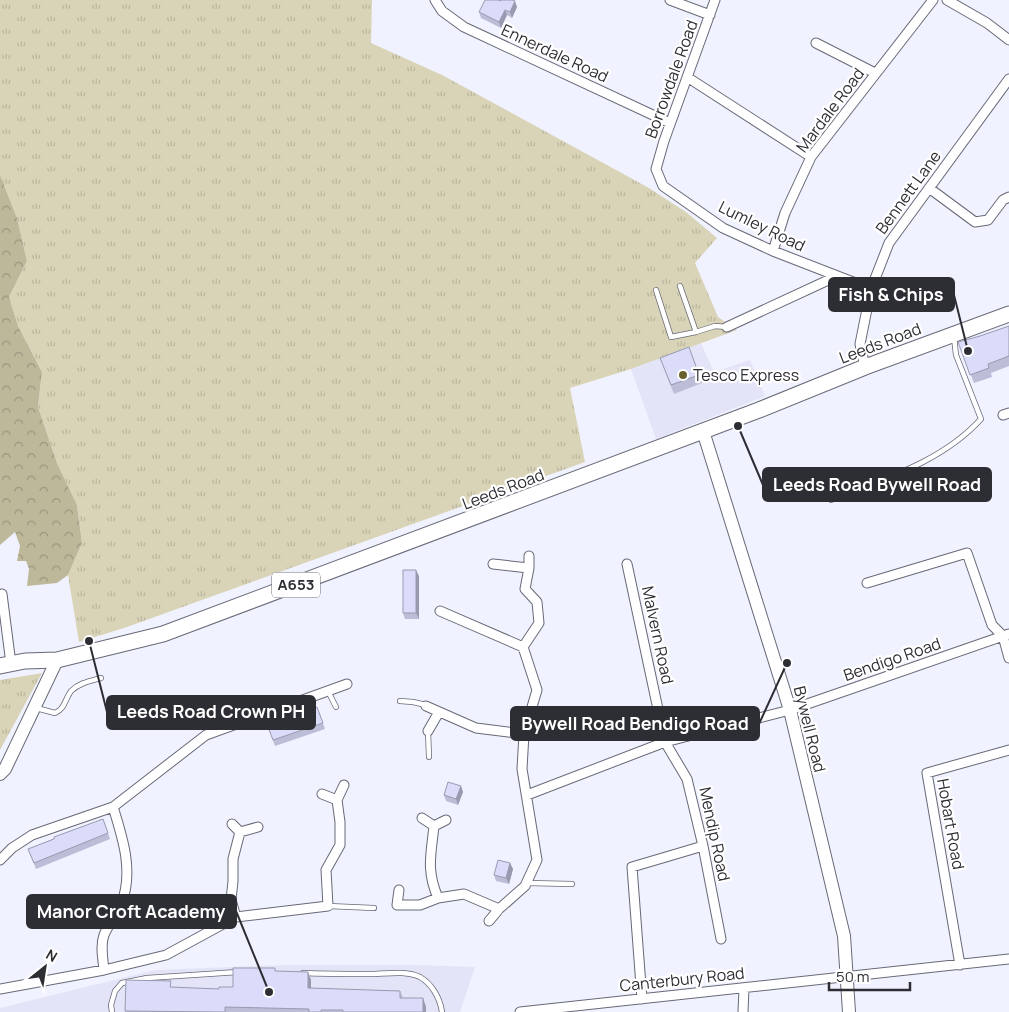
<svg xmlns="http://www.w3.org/2000/svg" width="1009" height="1012" font-family="Manrope,sans-serif">
	<style>
		.built { fill: #e3e4f7 }
		.grass { fill: url(#grass-tufts) }
		.forest { fill: url(#forest-crowns) }
		.lines { fill: none; stroke-linecap: round; stroke-linejoin: round }
		.lane-casing { stroke: #686977; stroke-width: 6 }
		.street-casing { stroke: #686977; stroke-width: 11 }
		.secondary-casing { stroke: #686977; stroke-width: 14 }
		.primary-casing { stroke: #686977; stroke-width: 17 }
		.lane { stroke: #fff; stroke-width: 4.5 }
		.street { stroke: #fff; stroke-width: 9 }
		.secondary { stroke: #fff; stroke-width: 12 }
		.primary { stroke: #fff; stroke-width: 15 }
		.wall { fill: #bcbdd7 }
		.shaded-wall { fill: #999aaf }
		.building { fill: #dbdcfa; stroke: #999aaf }
		.poi-dot { fill: #6a602d; stroke: #fff; stroke-width: 2 }
		.labels { text-anchor: middle; stroke-width: 4.5; stroke-linejoin: round; paint-order: stroke }
		.shield { fill: #fff; stroke: #6c6c71; stroke-width: 1 }
		.shield-label { font-size: 15px; font-weight: bold; fill: #2d2d34 }
		.street-label { font-size: 16px; fill: #2d2d34; stroke: #fff }
		.poi-label { font-size: 16px; fill: #2d2d34; stroke: #fff; text-anchor: start }
		.leader { fill: none; stroke: #2d2d34; stroke-width: 2 }
		.callout-dot { fill: #2d2d34; stroke: #fff; stroke-width: 2 }
		.callout { fill: #2d2d34; stroke: #2d2d34; stroke-width: 2 }
		.callout-label { font-size: 18px; text-anchor: middle; font-weight: bold; fill: #fff }
	</style>
	<defs>
		<pattern id="grass-tufts" width="24" height="20" patternUnits="userSpaceOnUse" patternTransform="scale(1.25)"><rect width="24" height="20" fill="#d9d4b7"/><path d="M3 7l-1-3M5 7V3M7 7l1-3M15 17l-1-3M17 17v-4M19 17l1-3" fill="none" stroke="#bbb69e"/></pattern>
		<pattern id="forest-crowns" width="20" height="18" patternUnits="userSpaceOnUse" patternTransform="scale(1.25)"><rect width="20" height="18" fill="#bdb89a"/><path d="M2 6a3 3 0 1 1 6 0M12 15a3 3 0 1 1 6 0" fill="none" stroke="#9a967e"/></pattern>
	</defs>
	<rect width="100%" height="100%" fill="#f1f2ff"/>
	<!-- built -->
	<path class="built" d="M701,343L714,372L750,360L765,396L656,439L631,369Z
		M284,965H416L475,967L460,1012H0V1008L155,970Z"/>
	<!-- grass -->
	<path class="grass" d="M0,0H372L371,43L442,75L649,188L686,212L717,238L695,263L718,317L737,330L631,369L570,388L585,462L127,627L79,642L68,575L82,543L77,505L57,463L38,407L42,372L18,326L9,297L27,261L17,218L0,175Z
		M42,673L0,750V680Z"/>
	<!-- forest -->
	<path class="forest" d="M0,175L17,218L27,261L9,297L18,326L42,372L38,407L57,463L77,505L82,543L68,575L57,583L27,586L29,569L26,561H17L20,546L15,532L0,545Z"/>
	<g class="lines">
		<defs>
			<path id="lane" d="M680,286L696,332L715,326L727,327
				M656,290L671,337L696,332
				M831,500C884,479 942,462 981,419L956,355L954,337
				M328,691L336,707
				M400,701L413,702L426,705
				M36,708L55,713C65,709 65,699 71,691C79,683 90,681 101,678
				M428,731L429,757
				M527,883L572,884
				M328,906L374,908
				M303,973C325,974 347,974 369,974C385,974 405,970 420,977C432,984 440,998 442,1012
				M112,1012L111,1005L115,991L122,983L147,978L238,972"/>
			<path id="street" d="M435,0L442,11L464,27L670,123
				M670,0L710,15
				M715,0L664,141L656,169L663,186L723,228L773,251L871,289
				M947,0L987,23L1009,40
				M816,43L875,73
				M687,77L811,157
				M929,188L975,222L988,220L1003,200L1009,197
				M773,251L785,213L811,157L933,0
				M727,327L837,276
				M865,367L860,344L871,289L889,243L1009,79
				M1003,415L1009,413
				M493,564L529,568
				M627,564L665,742L687,779L703,846L721,939
				M867,583L967,553L992,625L1003,636
				M2,594L11,664
				M440,611L523,647
				M1003,636L1009,658
				M426,706L476,728L524,734
				M428,731L439,712
				M322,794L337,800
				M527,795L665,742L790,710L1009,634
				M422,818L434,826
				M446,820L434,826C431,855 426,870 438,898L464,894L499,909
				M232,824L240,832L258,827
				M0,860L12,848L32,835L113,807L206,735L347,684
				M399,890L397,905H420L438,898
				M236,917L231,900L233,881V859L240,832
				M489,921L499,909L525,886L537,860L522,769L524,734L537,690L523,647L539,623L537,602L525,589L529,568V556
				M960,965L927,773L1009,750
				M104,970C103,959 100,946 104,935C108,925 116,915 121,905C134,872 123,839 113,807
				M0,989L104,970L166,955L236,917L328,906L326,870L340,845V822L337,800L344,785
				M642,999L632,867L703,846
				M520,1012L1009,959
				M743,1012L744,988"/>
			<path id="secondary" d="M703,431L790,710L844,936L849,1012
				M0,774L5,769L57,660"/>
			<path id="primary" d="M0,666L25,661L57,660L163,634L759,410L865,367L1009,314"/>
		</defs>
		<!-- lane casing -->
		<use href="#lane" class="lane-casing"/>
		<!-- street casing -->
		<use href="#street" class="street-casing"/>
		<!-- secondary casing -->
		<use href="#secondary" class="secondary-casing"/>
		<!-- primary casing -->
		<use href="#primary" class="primary-casing"/>
		<!-- lane -->
		<use href="#lane" class="lane"/>
		<!-- street -->
		<use href="#street" class="street"/>
		<!-- secondary -->
		<use href="#secondary" class="secondary"/>
		<!-- primary -->
		<use href="#primary" class="primary"/>
	</g>
	<!-- wall -->
	<path class="wall" d="M517,7L512,18L507,15L501,28L481,18L479,12Z
		M1009,326V366L991,373L992,377L974,383L958,342L980,336Z
		M689,347L702,383L674,394L660,358Z
		M419,576V619H405L403,613Z
		M317,707L325,729L275,746L268,727L297,717Z
		M461,786L463,792L458,805L446,801L444,795Z
		M103,819L110,839L36,869L28,849Z
		M510,863L513,869L509,884L496,881L494,875Z
		M276,971L308,972L311,980V988L400,991L403,998H423L426,1007V1012H125V1011L173,988L219,989L233,987Z"/>
	<!-- shaded-wall -->
	<path class="shaded-wall" d="M515,1L517,7L512,18L510,12Z
		M505,10L507,15L501,28L499,22Z
		M416,570L419,576V619L416,613Z
		M461,786L463,792L458,805L456,799Z
		M510,863L513,869L509,884L506,878Z
		M308,972L311,980V996L308,988Z
		M423,998L426,1007V1012H423Z"/>
	<!-- building -->
	<path class="building" d="M485,0H498L501,1V0H512L515,1L510,12L505,10L499,22L479,12Z
		M1009,326V356L988,364L989,368L970,375L958,342L980,336Z
		M689,347L699,375L671,385L660,358Z
		M403,570H416V613H403Z
		M317,707L323,723L273,740L268,727L297,717L296,715Z
		M448,782L461,786L456,799L444,795Z
		M103,819L108,833L34,863L28,849L54,839V837Z
		M498,860L510,863L506,878L494,875Z
		M233,968H275V971L308,972V988H310L400,991V998H423V1012H343V1010H321V1012H309V1009L225,1007V1012L125,1011L126,980L171,981L170,987L219,989V987H233Z"/>
	<!-- markers -->
	<circle class="poi-dot" cx="683" cy="375" r="5"/>
	<g class="labels">
		<!-- shield labels -->
		<rect class="shield" x="272" y="572.5" width="48" height="25" rx="4"/>
		<g class="shield-label">
			<text x="296" y="590">A653</text>
		</g>
		<!-- street labels -->
		<g class="street-label">
			<text transform="translate(555 53) rotate(25)" y="6">Ennerdale Road</text>
			<text transform="translate(671 79) rotate(-70)" y="6">Borrowdale Road</text>
			<text transform="translate(830 110) rotate(-53)" y="6">Mardale Road</text>
			<text transform="translate(908 192) rotate(-54)" y="6">Bennett Lane</text>
			<text transform="translate(762 226) rotate(26)" y="6">Lumley Road</text>
			<text transform="translate(880 343) rotate(-21)" y="6">Leeds Road</text>
			<text transform="translate(503 489) rotate(-21)" y="6">Leeds Road</text>
			<text transform="translate(658 635) rotate(78)" y="6">Malvern Road</text>
			<text transform="translate(892 659) rotate(-19)" y="6">Bendigo Road</text>
			<text transform="translate(810 729) rotate(76)" y="6">Bywell Road</text>
			<text transform="translate(951 824) rotate(80)" y="6">Hobart Road</text>
			<text transform="translate(715 834) rotate(78)" y="6">Mendip Road</text>
			<text transform="translate(682 979) rotate(-6)" y="6">Canterbury Road</text>
		</g>
		<!-- poi labels -->
		<g class="poi-label">
			<text x="693" y="381">Tesco Express</text>
		</g>
	</g>
	<!-- callouts -->
	<path class="leader" d="M968 351L954 295M738 426L763 485M89 641L107 712M787 663L759 724M269 992L236 911"/>
	<g class="callout-dot">
		<circle cx="968" cy="351" r="5"/>
		<circle cx="738" cy="426" r="5"/>
		<circle cx="89" cy="641" r="5"/>
		<circle cx="787" cy="663" r="5"/>
		<circle cx="269" cy="992" r="5"/>
	</g>
	<g class="callout">
		<rect x="829" y="278" width="125" height="33" rx="5"/>
		<rect x="763" y="468" width="228" height="33" rx="5"/>
		<rect x="107" y="696" width="208" height="33" rx="5"/>
		<rect x="511" y="707" width="248" height="33" rx="5"/>
		<rect x="27" y="895" width="209" height="33" rx="5"/>
	</g>
	<g class="callout-label">
		<text x="891" y="301">Fish &amp; Chips</text>
		<text x="877" y="491">Leeds Road Bywell Road</text>
		<text x="211" y="718">Leeds Road Crown PH</text>
		<text x="635" y="730">Bywell Road Bendigo Road</text>
		<text x="131" y="918">Manor Croft Academy</text>
	</g>
	<!-- north arrow -->
	<g transform="translate(45 967) rotate(30)" stroke="#ffffff" stroke-width="4" paint-order="stroke">
	<path d="M0-4L9 19L0 12L-9 19Z" fill="#2d2d34"/>
	<text y="-8" font-size="14" font-weight="bold" text-anchor="middle" fill="#2d2d34">N</text>
	</g>
	<!-- scale -->
	<path d="M829 982v8h81v-8" fill="none" stroke="#2d2d34" stroke-width="2.5"/>
	<text x="836" y="982" font-size="15" fill="#2d2d34" stroke="#ffffff" stroke-width="4" paint-order="stroke">50 m</text>
</svg>
